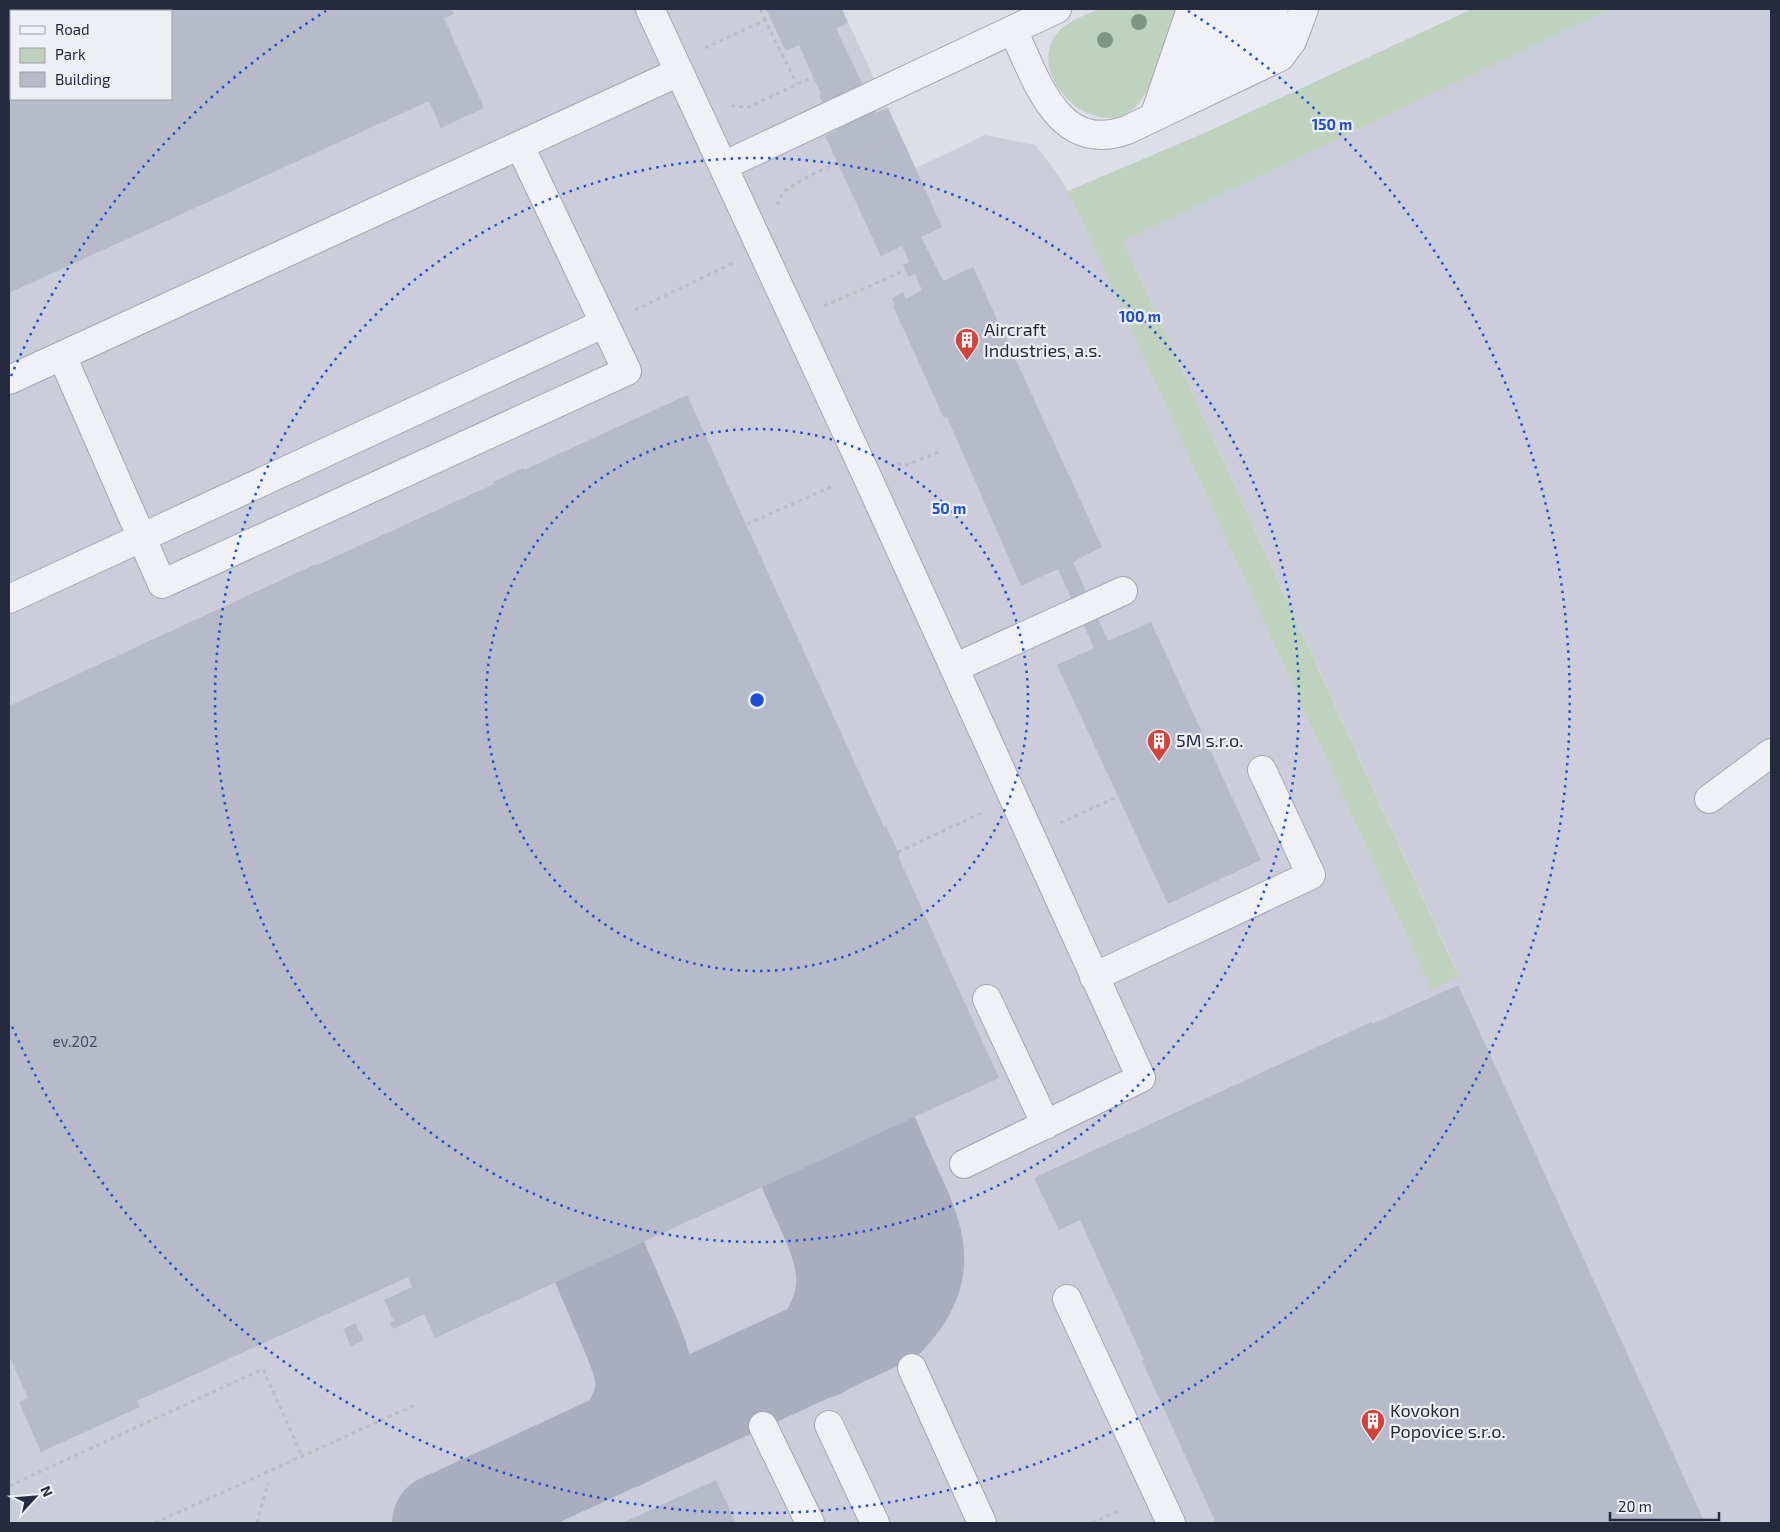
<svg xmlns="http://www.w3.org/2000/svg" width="1780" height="1532" font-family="'Exo 2',sans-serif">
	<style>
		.built { fill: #cbceda; fill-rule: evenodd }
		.green { fill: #bfd2be }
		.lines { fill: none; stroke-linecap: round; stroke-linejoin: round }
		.taxiway { stroke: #aaadbd; stroke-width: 98 }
		.building { fill: #b7bac8 }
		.minor-casing { stroke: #a2a5b2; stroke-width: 30 }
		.path { stroke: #bbbdc6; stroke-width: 3; stroke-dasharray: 4 4; stroke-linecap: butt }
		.minor { stroke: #f0f1f6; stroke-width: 28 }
		.tree { fill: #809684 }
		.ring { fill: none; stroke: #1d4ed8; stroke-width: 2.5; stroke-dasharray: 2.5 5 }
		.labels { text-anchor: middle; stroke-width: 4.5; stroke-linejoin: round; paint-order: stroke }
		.number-label { font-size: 15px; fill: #4a4e61 }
		.poi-label { font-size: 18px; fill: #262a3f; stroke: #edeff5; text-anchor: start }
		.centre { fill: #1d4ed8; stroke: #edeff5; stroke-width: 2.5 }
		.ring-label { font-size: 15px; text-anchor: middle; font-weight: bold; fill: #1d4ed8; stroke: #edeff5; stroke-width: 4.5; stroke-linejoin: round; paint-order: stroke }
	</style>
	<rect width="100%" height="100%" fill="#dddfe8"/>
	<!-- built -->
	<path class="built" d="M9,9H842L916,168L985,135L1035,145L1054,169L1068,191L1431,990L1459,976L1123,241L1607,9H1771V1523H9ZM11,11H171V99H11Z"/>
	<!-- green -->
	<path class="green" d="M1099,9H1179C1169,35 1155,87 1136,106C1096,147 1020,72 1059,31C1070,20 1085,15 1099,9Z
		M1472,9H1610L1123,241L1459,977L1431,990L1068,191L1209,131Z"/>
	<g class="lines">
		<!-- taxiway -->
		<path class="taxiway" d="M807,1168C836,1238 870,1280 819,1350
			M600,1263C609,1284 618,1305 627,1326C648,1375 654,1394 622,1440
			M441,1523L887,1317C925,1277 920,1249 899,1202C889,1181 880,1160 871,1139"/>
	</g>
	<!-- building -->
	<path class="building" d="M9,9H35L30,11H11V20L9,21Z
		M39,9H451L454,14L444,18L484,108L441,128L429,101L9,293V23L11,22V99H171V11H34Z
		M766,9H842L848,23L836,28L876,113L888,108L942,227L921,237L943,281L973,267L1102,547L1073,562L1108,641L1151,622L1261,860L1168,904L1057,665L1094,648L1058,569L1021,586L947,417L944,418L893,306L895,305L892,298L903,292L906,299L922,290L915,274L909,277L903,265L909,262L902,246L881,256L825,136L836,131L819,95L821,94L813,77L799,45L786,51Z
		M687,395L884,827L886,826L900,856H898L999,1078L435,1338L424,1314L393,1329L390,1324L394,1321L384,1300L412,1287L408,1277L137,1401L140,1407L41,1452L19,1402L28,1398L9,1356V706L316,564L317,565L494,484L493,482L523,468L524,470Z
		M1458,985L1705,1523H1216L1142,1361L1144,1360L1080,1220L1059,1230L1034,1178L1371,1022L1372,1024Z
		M355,1323L364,1340L351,1346L343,1329Z
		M716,1480L736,1523H622Z"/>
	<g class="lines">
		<defs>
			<path id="minor" d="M650,9L865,472L1141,1078L964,1164
				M1013,30C1036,78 1057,155 1127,130L1280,57L1292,41L1304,9
				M1255,68L1274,9
				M1220,85L1246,9
				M1187,100L1218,9
				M1154,117L1191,9
				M723,166L1057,9
				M62,356L162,584L627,371L520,146
				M9,380L679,72
				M9,599L592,329
				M954,668L1123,591
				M1709,799L1771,753
				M1094,977L1311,875L1262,770
				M987,999L1046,1125
				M1067,1299L1171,1523
				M912,1368L982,1523
				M829,1425L875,1523
				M763,1426L810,1523"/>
		</defs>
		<!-- minor casing -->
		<use href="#minor" class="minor-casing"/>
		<!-- path -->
		<path class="path" d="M760,9L765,20
			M705,48L765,20L797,84
			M731,106L749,107L813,77
			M777,205L783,192L807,177L899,133
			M824,306L906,270
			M635,310L733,263
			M897,464L907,465L938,452
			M747,524L835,485
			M1060,823L1117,797
			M898,852L984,812
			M9,1486L263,1369L302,1456
			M155,1523L417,1404
			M257,1523L268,1483
			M1092,1523L1118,1511"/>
		<!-- minor -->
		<use href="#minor" class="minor"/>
	</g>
	<!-- trees -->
	<g class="tree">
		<circle cx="1139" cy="22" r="8"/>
		<circle cx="1105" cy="40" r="8"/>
	</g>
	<!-- distance rings -->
	<g class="ring">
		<circle cx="757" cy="700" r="271"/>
		<circle cx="757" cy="700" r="542"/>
		<path d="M11 376A813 813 0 0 1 326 11M1188 11A813 813 0 1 1 11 1024"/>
	</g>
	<!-- icons -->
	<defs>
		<symbol id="building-pin" viewBox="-11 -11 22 30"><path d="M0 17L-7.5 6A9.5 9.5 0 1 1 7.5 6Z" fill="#d4433b" stroke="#edeff5"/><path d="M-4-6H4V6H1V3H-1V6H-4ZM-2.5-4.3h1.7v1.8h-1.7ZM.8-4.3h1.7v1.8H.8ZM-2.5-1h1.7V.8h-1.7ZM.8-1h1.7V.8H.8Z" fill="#fff"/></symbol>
	</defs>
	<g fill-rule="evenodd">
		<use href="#building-pin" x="953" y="326" width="28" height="38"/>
		<use href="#building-pin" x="1145" y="727" width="28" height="38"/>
		<use href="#building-pin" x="1359" y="1407" width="28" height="38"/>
	</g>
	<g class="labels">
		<!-- number labels -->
		<g class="number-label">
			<text x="75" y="1047">ev.202</text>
		</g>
		<!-- poi labels -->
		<g class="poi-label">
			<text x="984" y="336">Aircraft<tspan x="984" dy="21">Industries, a.s.</tspan></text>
			<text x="1176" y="747">5M s.r.o.</text>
			<text x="1390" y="1417">Kovokon<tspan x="1390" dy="21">Popovice s.r.o.</tspan></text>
		</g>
	</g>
	<circle cx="757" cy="700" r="8" class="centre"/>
	<g class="ring-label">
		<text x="1332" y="130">150 m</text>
		<text x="1140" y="322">100 m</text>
		<text x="949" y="514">50 m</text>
	</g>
	<!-- border -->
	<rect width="1780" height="1532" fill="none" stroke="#262a3f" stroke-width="20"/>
	<!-- legend -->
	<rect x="10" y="10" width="162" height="90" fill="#edeff5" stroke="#9da0ac"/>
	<rect x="20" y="26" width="25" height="8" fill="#f0f1f6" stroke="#9da0ac"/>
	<text x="55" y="35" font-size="15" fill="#262a3f">Road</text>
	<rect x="20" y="48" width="25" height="15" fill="#bfd2be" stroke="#9da0ac"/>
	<text x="55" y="60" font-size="15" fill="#262a3f">Park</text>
	<rect x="20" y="72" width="25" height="15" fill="#b7bac8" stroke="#9da0ac"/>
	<text x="55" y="85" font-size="15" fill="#262a3f">Building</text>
	<!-- north arrow -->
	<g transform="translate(35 1497) rotate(64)" stroke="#edeff5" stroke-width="4" paint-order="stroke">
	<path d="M0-4L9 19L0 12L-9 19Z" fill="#262a3f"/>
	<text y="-8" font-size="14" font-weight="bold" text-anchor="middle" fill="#262a3f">N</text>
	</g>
	<!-- scale -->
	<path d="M1610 1512v8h109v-8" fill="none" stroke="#262a3f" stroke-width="2.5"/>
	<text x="1618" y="1512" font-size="15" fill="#262a3f" stroke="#edeff5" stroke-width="4" paint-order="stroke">20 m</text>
</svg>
